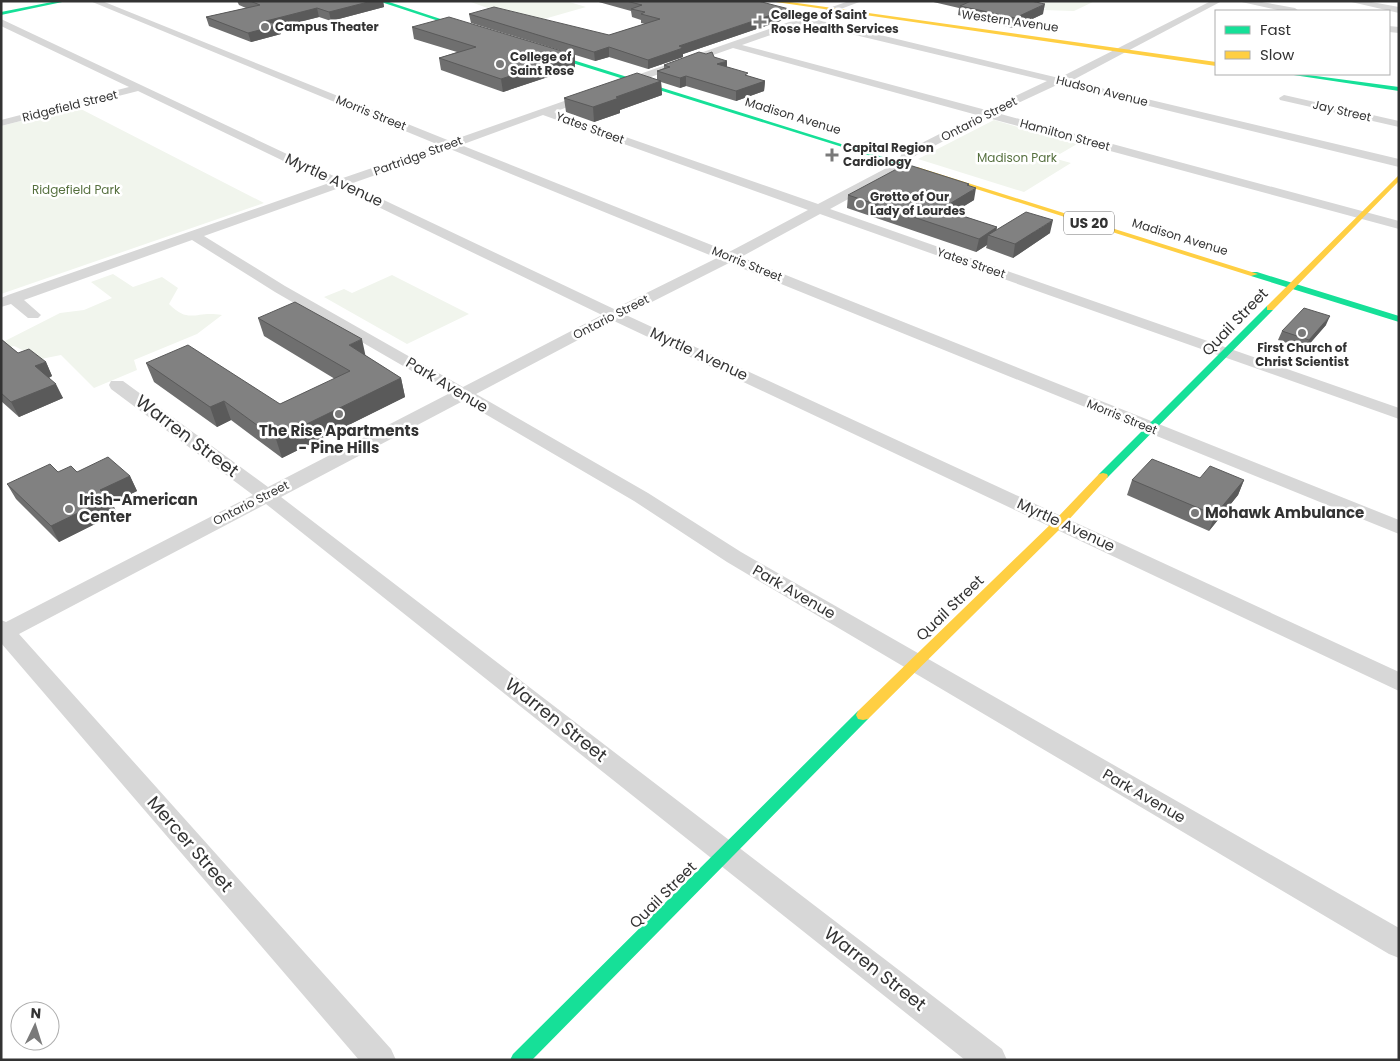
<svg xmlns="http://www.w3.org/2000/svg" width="1400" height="1061" font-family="Poppins,sans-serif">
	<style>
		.green { fill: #f1f5ed }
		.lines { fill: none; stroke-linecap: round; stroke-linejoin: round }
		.street { fill: #d7d7d7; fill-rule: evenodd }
		.fast { fill: #16e098; fill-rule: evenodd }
		.slow { fill: #ffcf43; fill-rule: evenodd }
		.wall { fill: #6f6f6f }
		.shaded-wall { fill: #5a5a5a }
		.building { fill: #818181; stroke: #5a5a5a }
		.poi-dot { fill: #7a7a7a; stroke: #fff; stroke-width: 2 }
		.labels { text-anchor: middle; stroke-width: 5; stroke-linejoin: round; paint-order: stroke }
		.far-poi-label { font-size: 12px; font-weight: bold; fill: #333; stroke: #fff; text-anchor: start }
		.far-street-label { font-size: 12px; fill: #333; stroke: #fff }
		.far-park-label { font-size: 12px; fill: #56703f; stroke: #fff }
		.shield { fill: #fff; stroke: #707070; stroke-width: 1 }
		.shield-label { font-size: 14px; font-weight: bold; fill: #333 }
		.street-label { font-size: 15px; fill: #333; stroke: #fff }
		.poi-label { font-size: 15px; font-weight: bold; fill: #333; stroke: #fff; text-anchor: start }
		.near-street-label { font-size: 18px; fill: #333; stroke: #fff }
	</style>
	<rect width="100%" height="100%" fill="#fff"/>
	<!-- green -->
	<path class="green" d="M468,1H566L586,7L530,23Z
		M1014,1H1095L1074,11L1043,10L1046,8Z
		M77,107L264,203L1,294V126Z
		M994,120L1077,144L1053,158L1071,163L1024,192L918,159Z
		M113,274L133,287L162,277L178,288L169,304C190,325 195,310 222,315L197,334L134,360L137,370L94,388L61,355L41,359L14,346L1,350V343L60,313L84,310L112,298L91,282Z
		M392,275L469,314L407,344L324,297L344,289L352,293Z"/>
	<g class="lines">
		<!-- street -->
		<path class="street" d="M90,1H102L450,141L587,93H595L596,95L595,97L554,112L818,204L898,162L902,153L977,115L733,48L625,86H617L616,84L617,82L849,1H862L814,19L1059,78L1211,1H1222L1071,81L1399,159V167L1059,84L997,113L1399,221V229L988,118L911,158L907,167L830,209L1399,408V419L820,214L741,257L1399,520V534L729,263L626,315L1399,672V691L614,321L476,394L648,493L741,552L1399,928V958L1389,954L727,562L634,501L463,401L281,497L1002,1049L1007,1060H965L266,504L19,634L391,1049L396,1060H359L1,643V620L6,622L253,495L111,389L109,385L111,381H123L268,487L450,393L275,292L192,240L24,300L41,315L38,318H28L11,304L1,307V298L8,295L329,183L138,91L1,126V120L129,87L1,26V19L340,179L439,145ZM805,23L1047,81L986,110L742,45ZM543,115L808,210L729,252L461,145ZM450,149L717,258L614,309L350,184ZM339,188L602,315L463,387L285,286L204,236Z
			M1237,1H1256L1295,8L1299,11H1282Z
			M1347,1H1366L1399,7V13Z
			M1389,26L1399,27V33L1389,32Z
			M1284,95L1399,121V127L1280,100L1279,98Z"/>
		<!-- fast -->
		<path class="fast" d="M57,1H67L1,15V12Z
			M378,1H386L477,31L472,32Z
			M537,50H541L918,168L913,169L537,52Z
			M1287,74H1301L1399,87V91Z
			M1251,272H1257L1399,316V322L1251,276Z
			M1270,305L1273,306V310L1107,478H1099L1098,476L1099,474L1267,306Z
			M863,710L868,711L870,715L868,719L532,1060H510L513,1054L858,711Z"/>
		<!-- slow -->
		<path class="slow" d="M769,1H783L1216,62V66Z
			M913,167H917L1258,274L1251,276L913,169Z
			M1399,175V181L1273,310H1267V306Z
			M1103,473L1107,474L1108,476L1107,478L1064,525L868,719L863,720L858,719L856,715L858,711L1056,519L1099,474Z"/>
	</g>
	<!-- wall -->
	<path class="wall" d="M237,1H383L384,7L331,21L319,17L279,27L281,34L251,42L209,26L206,17L246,8L239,5Z
		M595,1H758L789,18L683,54V57L648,69L609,57L595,61L471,23L469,14L609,35L645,24L641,23V20L632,17L631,11Z
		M929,1H1031L1043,14L1013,28L958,15L959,8Z
		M412,27L575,68L503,92L441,70L439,58L457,52L414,39Z
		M714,57L727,67L748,76L765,81L764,91L736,101L686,86L680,88L661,82L662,95L620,110V113L594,122L566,112L564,98L657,79V71L664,68V65Z
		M969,184V186L974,200L953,213L997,227L996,230L1050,233L1013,258L986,248L987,245L976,252L847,208L848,195Z
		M258,318L366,356L401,378L405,397L282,458L231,420L217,427L154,382L146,363L280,404L335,379L264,336Z
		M1326,325L1305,349L1278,340L1282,331Z
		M1,339L18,353L46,362L52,376L49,378L63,398L19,417L1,401Z
		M58,472H77L130,476L137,491L112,503L117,513L59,542L16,499L7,484Z
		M1200,478L1244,480L1238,495L1209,531L1127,495L1132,480Z"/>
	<!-- shaded-wall -->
	<path class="shaded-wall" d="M372,1H383L384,7L331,21L329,12Z
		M1045,4L1043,14L1013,28L1015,18Z
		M317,8L319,17L279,27L281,34L251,42L248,33L266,21Z
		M789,9V18L683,54V57L648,69V60L679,46Z
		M609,47V57L595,61L594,52Z
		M575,55V68L503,92L501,79Z
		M727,61V70L717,64Z
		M686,76V86L680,88V78Z
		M661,81L662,95L620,110V113L594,122L593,107L616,97Z
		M765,81L764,91L736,101V91Z
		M969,184L968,193L976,188L974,200L939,221L941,209Z
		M1053,220L1050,233L1013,258L1015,244Z
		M997,227L995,237L988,235L987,245L976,252L979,239Z
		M1330,316L1326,325L1305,349L1309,340Z
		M362,339L366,358L349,345Z
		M46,362L52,376L42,381L35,366Z
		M401,378L405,397L282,458L276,439Z
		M56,384L63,398L19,417L11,402Z
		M224,401L231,420L217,427L210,407Z
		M130,476L137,491L112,503L117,513L59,542L51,526L100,490Z
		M1244,480L1238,495L1209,531L1215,515Z"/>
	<!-- building -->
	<path class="building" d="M250,1H372L329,12L317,8L266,21L279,25L248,33L206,17L260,5Z
		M626,1H758L789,9L679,46L683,48L648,60L609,47L594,52L469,14L494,7L609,35L660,19L641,14L645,12L631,9L642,5Z
		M971,1H1031L1045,4L1015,18L960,6Z
		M449,17L575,55L501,79L439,58L476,47L412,27Z
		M699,52L706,54L712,52L714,57L727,61L717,64L748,73L745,75L765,81L736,91L686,76L680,78L657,71L670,67L664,65Z
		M637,73L661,81L616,97L619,98L593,107L564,98Z
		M906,164L969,184L967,185L976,188L941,209L997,227L979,239L848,195Z
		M1026,212L1053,220L1015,244L988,235Z
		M295,302L362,339L349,345L401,378L276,439L224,401L210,407L146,363L188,345L280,404L350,371L258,318Z
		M1304,308L1330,316L1309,340L1282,331Z
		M1,339L18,353L29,349L46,362L35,366L56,384L11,402L1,393Z
		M108,457L130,476L100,490L109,498L51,526L7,484L50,464L58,472L71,466L77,472Z
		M1152,459L1200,478L1210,466L1244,480L1215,515L1132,480Z"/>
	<!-- markers -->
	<g class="poi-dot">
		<path d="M757.5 14.5h5v5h5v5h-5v5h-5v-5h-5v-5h5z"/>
		<circle cx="265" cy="27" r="5"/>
		<circle cx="500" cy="64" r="5"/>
		<path d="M829.5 147.5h5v5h5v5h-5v5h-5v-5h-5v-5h5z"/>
		<circle cx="860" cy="204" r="5"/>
		<circle cx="1302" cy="333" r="5"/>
		<circle cx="339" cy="414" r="5"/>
		<circle cx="69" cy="509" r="5"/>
		<circle cx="1195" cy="513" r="5"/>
	</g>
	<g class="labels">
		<!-- far-poi labels -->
		<g class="far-poi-label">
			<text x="771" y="19">College of Saint<tspan x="771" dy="14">Rose Health Services</tspan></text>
			<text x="275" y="31">Campus Theater</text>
			<text x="510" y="61">College of<tspan x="510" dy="14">Saint Rose</tspan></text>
			<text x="843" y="152">Capital Region<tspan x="843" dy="14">Cardiology</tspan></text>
			<text x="870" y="201">Grotto of Our<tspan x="870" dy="14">Lady of Lourdes</tspan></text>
			<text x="1302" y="352" text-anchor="middle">First Church of<tspan x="1302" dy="14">Christ Scientist</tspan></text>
		</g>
		<!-- far-street labels -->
		<g class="far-street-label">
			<text transform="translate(1010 21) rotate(8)" y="4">Western Avenue</text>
			<text transform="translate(1102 91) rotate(14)" y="4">Hudson Avenue</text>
			<text transform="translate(70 106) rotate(-14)" y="4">Ridgefield Street</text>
			<text transform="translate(1342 111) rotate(13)" y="4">Jay Street</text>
			<text transform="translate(371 113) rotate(22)" y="4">Morris Street</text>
			<text transform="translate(793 116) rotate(17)" y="4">Madison Avenue</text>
			<text transform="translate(979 119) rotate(-27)" y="4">Ontario Street</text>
			<text transform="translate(590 128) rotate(20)" y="4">Yates Street</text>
			<text transform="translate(1065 135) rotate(15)" y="4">Hamilton Street</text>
			<text transform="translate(418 156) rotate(-20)" y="4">Partridge Street</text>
			<text transform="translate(1180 237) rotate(17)" y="4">Madison Avenue</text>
			<text transform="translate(971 263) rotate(19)" y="4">Yates Street</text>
			<text transform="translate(747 264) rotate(22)" y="4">Morris Street</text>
			<text transform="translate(611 317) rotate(-27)" y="4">Ontario Street</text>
			<text transform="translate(1122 417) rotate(22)" y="4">Morris Street</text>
			<text transform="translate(251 503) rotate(-27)" y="4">Ontario Street</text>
		</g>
		<!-- far-park labels -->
		<g class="far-park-label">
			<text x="1017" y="162">Madison Park</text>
			<text x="76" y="194">Ridgefield Park</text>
		</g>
		<!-- shield labels -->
		<rect class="shield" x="1064" y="211.5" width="50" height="23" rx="4"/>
		<g class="shield-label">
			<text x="1089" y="228">US 20</text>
		</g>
		<!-- street labels -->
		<g class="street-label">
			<text transform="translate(334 180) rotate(25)" y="5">Myrtle Avenue</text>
			<text transform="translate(1235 322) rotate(-46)" y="5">Quail Street</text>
			<text transform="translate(699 354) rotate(25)" y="5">Myrtle Avenue</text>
			<text transform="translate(447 385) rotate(31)" y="5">Park Avenue</text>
			<text transform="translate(1066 525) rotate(25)" y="5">Myrtle Avenue</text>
			<text transform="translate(794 592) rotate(30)" y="5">Park Avenue</text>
			<text transform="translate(950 608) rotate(-44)" y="5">Quail Street</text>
			<text transform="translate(1144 796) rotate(30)" y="5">Park Avenue</text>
			<text transform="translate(663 895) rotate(-45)" y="5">Quail Street</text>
		</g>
		<!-- poi labels -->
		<g class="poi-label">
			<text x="339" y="436" text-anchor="middle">The Rise Apartments<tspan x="339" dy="17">- Pine Hills</tspan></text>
			<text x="79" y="505">Irish-American<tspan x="79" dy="17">Center</tspan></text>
			<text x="1205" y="518">Mohawk Ambulance</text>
		</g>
		<!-- near-street labels -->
		<g class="near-street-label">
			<text transform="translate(187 436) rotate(37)" y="6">Warren Street</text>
			<text transform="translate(556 720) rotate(38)" y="6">Warren Street</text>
			<text transform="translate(190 844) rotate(49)" y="6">Mercer Street</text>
			<text transform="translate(875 969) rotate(38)" y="6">Warren Street</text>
		</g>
	</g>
	<!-- border -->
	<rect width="1400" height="1061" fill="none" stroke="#333333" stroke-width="5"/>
	<!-- legend -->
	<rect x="1215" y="10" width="175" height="65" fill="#ffffff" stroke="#adadad"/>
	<rect x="1225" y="26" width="25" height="8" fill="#16e098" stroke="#adadad"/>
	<text x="1260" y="35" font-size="15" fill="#333333">Fast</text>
	<rect x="1225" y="51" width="25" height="8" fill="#ffcf43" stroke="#adadad"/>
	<text x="1260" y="60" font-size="15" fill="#333333">Slow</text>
	<!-- north arrow -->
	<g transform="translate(35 1026) rotate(4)"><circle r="24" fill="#ffffff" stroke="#adadad"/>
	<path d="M0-4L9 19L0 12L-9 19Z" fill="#7a7a7a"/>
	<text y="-8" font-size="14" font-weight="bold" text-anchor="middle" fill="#333333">N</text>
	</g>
</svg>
